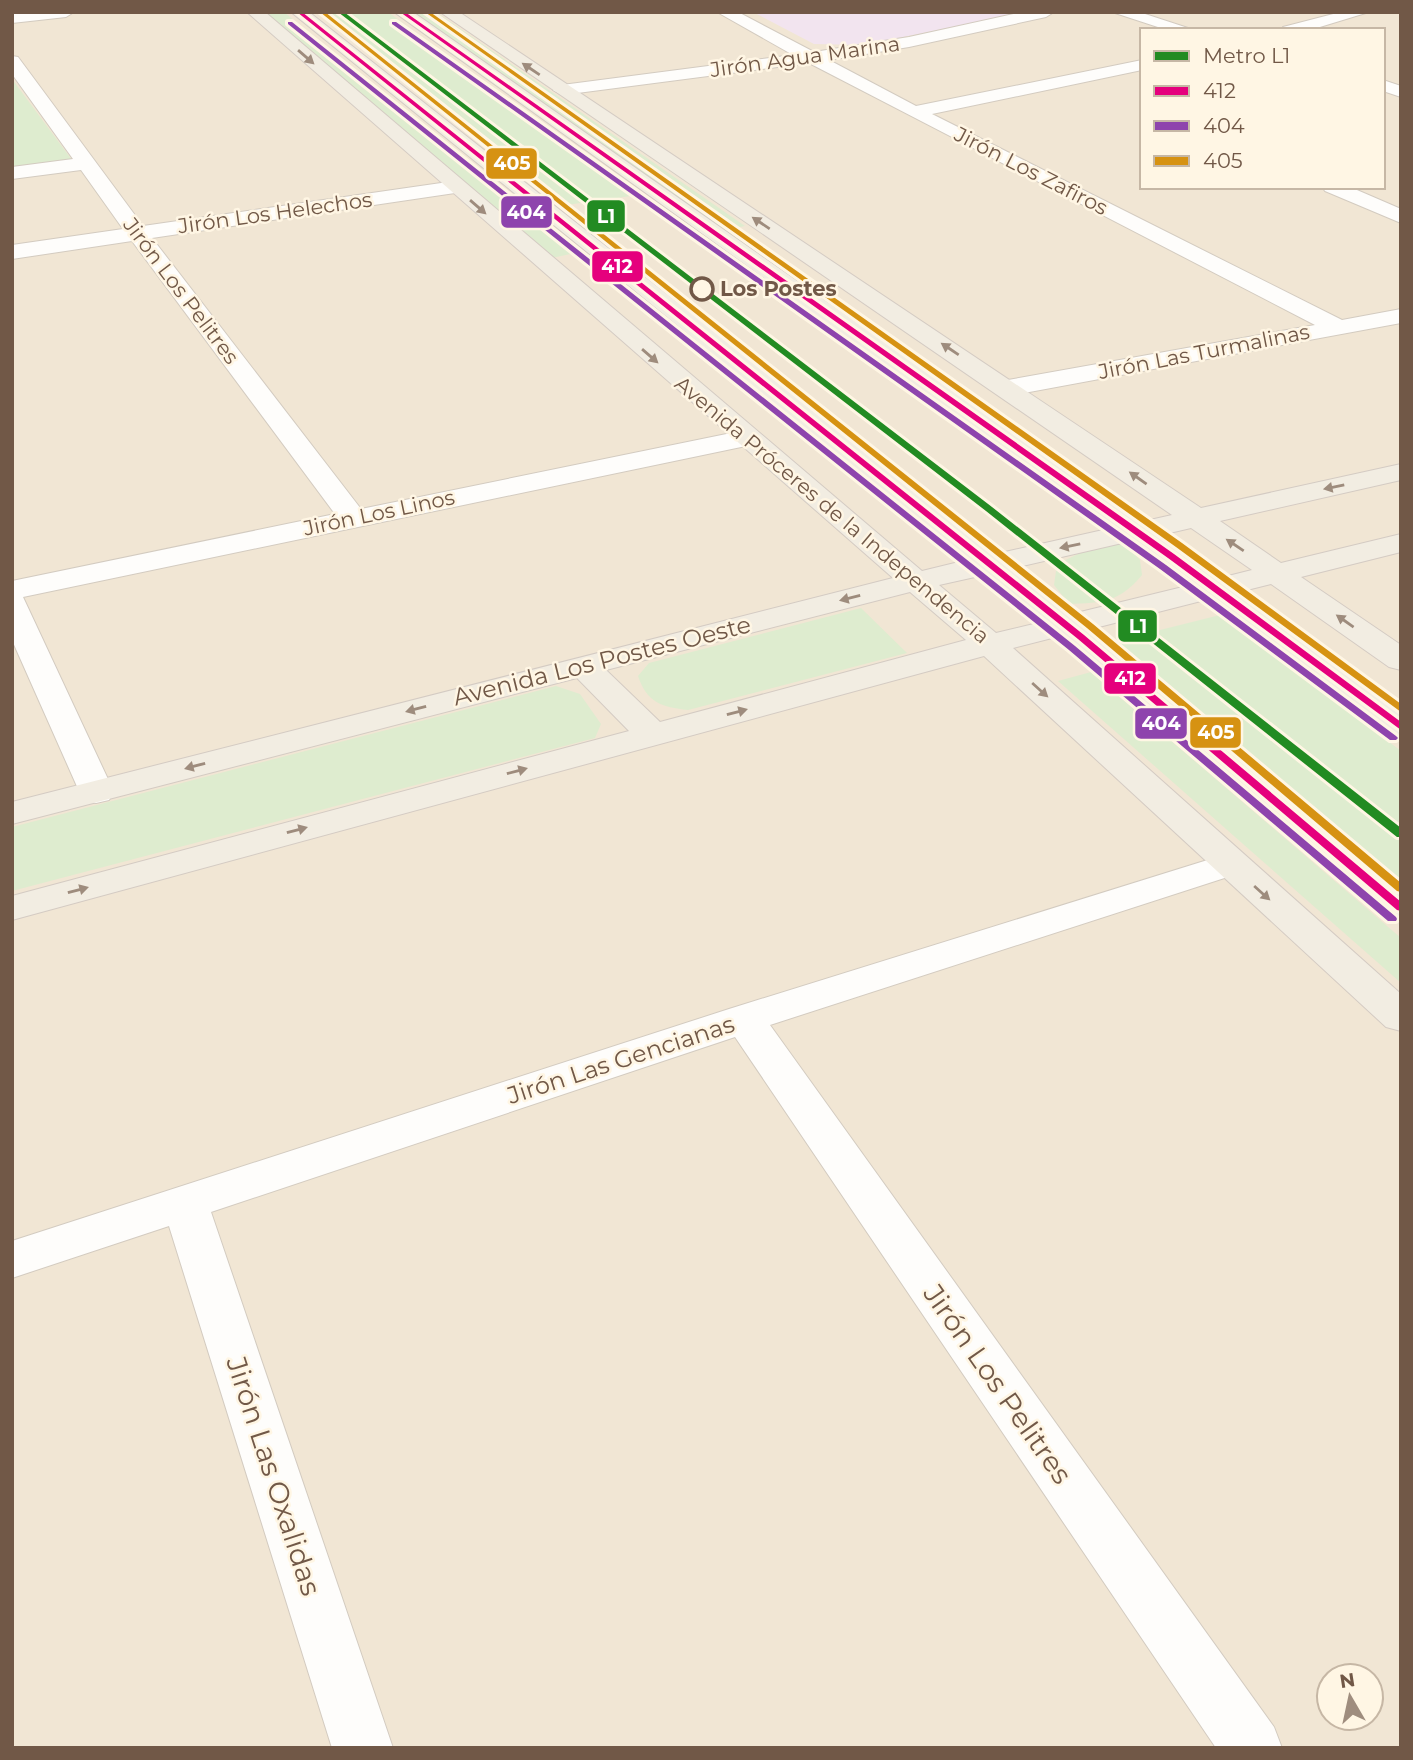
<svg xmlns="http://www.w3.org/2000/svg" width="1413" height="1760" font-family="Montserrat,sans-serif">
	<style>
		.residential { fill: #f1e6d4; fill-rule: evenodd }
		.education { fill: #f2e4ef }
		.green { fill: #deeccf }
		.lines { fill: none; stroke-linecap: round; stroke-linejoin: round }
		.minor-casing { stroke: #d3cbc0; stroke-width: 2 }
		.major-casing { stroke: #d4cbc3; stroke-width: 2 }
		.minor { fill: #fefdfb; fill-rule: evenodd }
		.major { fill: #f2ede2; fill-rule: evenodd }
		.bus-1-casing { stroke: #fff6e4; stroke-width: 6 }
		.bus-2-casing { stroke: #fff6e4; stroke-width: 6 }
		.bus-3-casing { stroke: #fff6e4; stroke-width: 6 }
		.bus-1 { fill: #e5007d; fill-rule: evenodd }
		.bus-2 { fill: #8e44ad; fill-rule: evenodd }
		.bus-3 { fill: #d69212; fill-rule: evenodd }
		.metro-1-casing { stroke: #fff6e4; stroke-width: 6 }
		.metro-1 { fill: #228b22; fill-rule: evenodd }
		.oneway { fill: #9e8c7d }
		.stop-dot { fill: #fff6e4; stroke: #715847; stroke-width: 3.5 }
		.labels { text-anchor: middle; stroke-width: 5; stroke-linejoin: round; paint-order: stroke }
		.far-street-label { font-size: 21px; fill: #715847; stroke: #fff6e4 }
		.far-stop-label { font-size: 21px; font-weight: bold; fill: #715847; stroke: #fff6e4; text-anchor: start }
		.street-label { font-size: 24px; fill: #715847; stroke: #fff6e4 }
		.near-street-label { font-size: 28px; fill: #715847; stroke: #fff6e4 }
		.line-badge { stroke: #fff6e4; stroke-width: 2.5 }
		.badge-label { font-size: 19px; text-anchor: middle; font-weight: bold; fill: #fff }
	</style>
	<rect width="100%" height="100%" fill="#f5f0e5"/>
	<!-- residential -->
	<path class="residential" d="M12,12H1401V1748H12ZM1142,30H1383V187H1142ZM1329,1676H1371V1718H1329Z"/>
	<!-- education -->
	<path class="education" d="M753,12H1025L864,45L814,44Z"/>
	<!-- green -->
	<path class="green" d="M265,12H284L575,253L547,259Z
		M316,12H388L638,195L559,206Z
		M411,12H436L745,226L724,230Z
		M12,79L72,160L12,169Z
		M1124,542L1140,560L1142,575C1120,602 1102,603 1069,604L1054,585L1057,564L1093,547Z
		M861,608L907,653L688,710C662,707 647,703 638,676L649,663Z
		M1220,615L1401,751V880L1112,642Z
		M1091,672L1401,938V983L1058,681Z
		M556,686L580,694L601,724L595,738L12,891V827Z"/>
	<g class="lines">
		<defs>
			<path id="minor" d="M74,12L66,17L12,23V13Z
				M717,12H738L814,52L909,37L1023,12H1054L1046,17L909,47L829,60L916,106L1142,60V70L932,114L1342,320L1401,309V323L1008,396L999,393L995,388L999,383L1008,380L1315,325L809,63L562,95L553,90L562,85L793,55Z
				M1112,12H1139L1194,30H1167Z
				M1341,12H1369L1310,30H1281L1283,27Z
				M12,56L18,57L143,226L455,181L462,183L465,187L455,193L152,238L361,509L746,430L756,432L760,438L756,444L746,446L23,597L114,792L109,800L96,803L83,800L12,640V581L335,514L132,241L12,259V245L123,229L81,170L12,179V167L73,159L12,74Z
				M1383,80L1401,86V97L1383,91Z
				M1322,187H1350L1401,209V223L1325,191Z
				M1230,853L1243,856L1249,864L1243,872L770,1025L1274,1727L1282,1748H1216L735,1037L211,1212L393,1748H332L169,1226L12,1278V1241L729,1009Z"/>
			<path id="major" d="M247,12H265L922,571L967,560L291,12H309L996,554L1112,528L394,12H413L1141,522L1172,515L440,12H459L1201,508L1401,464V480L1220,521L1281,563L1401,534V552L1301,577L1401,645V670L1389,667L1271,584L1239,592L1401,711V737L1389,734L1209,599L1091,629L1401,888V920L1387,917L1060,636L1013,648L1401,994V1031L1386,1027L984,656L12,920V896L629,731L577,678L12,824V802L893,578ZM1191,528L1252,570L1220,578L1161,535ZM1131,541L1191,585L1072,614L1014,568ZM984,575L1042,622L996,633L939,585ZM910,592L966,640L660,722L606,670Z"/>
		</defs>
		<!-- minor casing -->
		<use href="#minor" class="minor-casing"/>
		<!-- major casing -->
		<use href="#major" class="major-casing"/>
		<!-- minor -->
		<use href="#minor" class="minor"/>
		<!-- major -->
		<use href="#major" class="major"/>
		<defs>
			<path id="bus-1" d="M297,12H302L1084,635L1401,902V911L1397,910L1078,639Z
				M400,12H405L1174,554L1401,722V730L1168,558Z"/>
			<path id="bus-2" d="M288,22H292L1075,646L1396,917L1397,919L1396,921H1388L1069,650L288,24Z
				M392,22H396L1166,565L1396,736L1398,738L1396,740H1390L1160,569L392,24Z"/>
			<path id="bus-3" d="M320,12H325L1093,624L1401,883V892L1397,891L1087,628Z
				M425,12H430L1182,543L1401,704V712L1176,547Z"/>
		</defs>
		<!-- bus-1 casing -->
		<use href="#bus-1" class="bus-1-casing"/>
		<!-- bus-2 casing -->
		<use href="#bus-2" class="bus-2-casing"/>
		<!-- bus-3 casing -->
		<use href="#bus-3" class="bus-3-casing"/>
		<!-- bus-1 -->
		<use href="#bus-1" class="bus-1"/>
		<!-- bus-2 -->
		<use href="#bus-2" class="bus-2"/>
		<!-- bus-3 -->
		<use href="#bus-3" class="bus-3"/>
		<defs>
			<path id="metro-1" d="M338,12H344L992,507L1401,828V837H1397L986,511Z"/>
		</defs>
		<!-- metro-1 casing -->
		<use href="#metro-1" class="metro-1-casing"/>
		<!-- metro-1 -->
		<use href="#metro-1" class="metro-1"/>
	</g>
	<!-- one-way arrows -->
	<defs><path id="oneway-solid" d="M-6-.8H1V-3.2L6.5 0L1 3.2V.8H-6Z" transform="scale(1.75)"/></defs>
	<g class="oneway">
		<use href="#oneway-solid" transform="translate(306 57) rotate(41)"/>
		<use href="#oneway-solid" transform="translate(531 69) rotate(-146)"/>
		<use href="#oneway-solid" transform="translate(478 207) rotate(41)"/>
		<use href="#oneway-solid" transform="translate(761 223) rotate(-146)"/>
		<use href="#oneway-solid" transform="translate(950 349) rotate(-146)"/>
		<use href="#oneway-solid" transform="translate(650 356) rotate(41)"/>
		<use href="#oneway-solid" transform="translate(1138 478) rotate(-145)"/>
		<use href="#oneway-solid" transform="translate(1334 487) rotate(168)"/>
		<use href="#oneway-solid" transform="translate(1235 545) rotate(-146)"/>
		<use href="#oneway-solid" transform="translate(1070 546) rotate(168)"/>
		<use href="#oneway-solid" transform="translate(850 598) rotate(166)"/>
		<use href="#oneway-solid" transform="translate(1345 621) rotate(-145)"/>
		<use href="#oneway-solid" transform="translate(1040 690) rotate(42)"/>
		<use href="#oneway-solid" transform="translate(416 709) rotate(165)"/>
		<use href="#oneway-solid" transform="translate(737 712) rotate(-15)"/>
		<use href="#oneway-solid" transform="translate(195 766) rotate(165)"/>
		<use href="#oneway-solid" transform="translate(517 771) rotate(-15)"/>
		<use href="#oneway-solid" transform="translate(297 830) rotate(-15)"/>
		<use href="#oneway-solid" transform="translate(78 890) rotate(-15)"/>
		<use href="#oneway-solid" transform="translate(1262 893) rotate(42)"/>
	</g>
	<!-- markers -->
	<circle class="stop-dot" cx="702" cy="289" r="11"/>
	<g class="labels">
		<!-- far-street labels -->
		<g class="far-street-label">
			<text transform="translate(805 57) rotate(-8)" y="7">Jirón Agua Marina</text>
			<text transform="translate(1031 171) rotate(27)" y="7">Jirón Los Zafiros</text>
			<text transform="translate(275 213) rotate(-8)" y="7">Jirón Los Helechos</text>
			<text transform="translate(181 291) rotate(53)" y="7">Jirón Los Pelitres</text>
			<text transform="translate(1204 352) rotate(-11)" y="7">Jirón Las Turmalinas</text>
			<text transform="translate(832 510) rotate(40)" y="7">Avenida Próceres de la Independencia</text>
			<text transform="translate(379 513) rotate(-12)" y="7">Jirón Los Linos</text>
		</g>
		<!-- far-stop labels -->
		<g class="far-stop-label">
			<text x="720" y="296">Los Postes</text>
		</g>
		<!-- street labels -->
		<g class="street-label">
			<text transform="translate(602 661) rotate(-14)" y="8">Avenida Los Postes Oeste</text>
			<text transform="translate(621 1060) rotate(-18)" y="8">Jirón Las Gencianas</text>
		</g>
		<!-- near-street labels -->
		<g class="near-street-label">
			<text transform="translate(998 1384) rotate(55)" y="10">Jirón Los Pelitres</text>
			<text transform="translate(274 1476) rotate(72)" y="10">Jirón Las Oxalidas</text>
		</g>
	</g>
	<g class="line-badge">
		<rect x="485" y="147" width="53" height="33" rx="7" fill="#d69212"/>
		<rect x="500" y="195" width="53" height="34" rx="7" fill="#8e44ad"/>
		<rect x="586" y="199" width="40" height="34" rx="7" fill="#228b22"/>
		<rect x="591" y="250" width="53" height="33" rx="7" fill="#e5007d"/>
		<rect x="1117" y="609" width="41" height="34" rx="7" fill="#228b22"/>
		<rect x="1103" y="662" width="54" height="33" rx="7" fill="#e5007d"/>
		<rect x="1134" y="707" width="54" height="33" rx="7" fill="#8e44ad"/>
		<rect x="1189" y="716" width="53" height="33" rx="7" fill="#d69212"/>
	</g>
	<g class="badge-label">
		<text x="512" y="170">405</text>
		<text x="526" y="219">404</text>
		<text x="606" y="223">L1</text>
		<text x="617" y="273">412</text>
		<text x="1138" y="633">L1</text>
		<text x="1130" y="685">412</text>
		<text x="1161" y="730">404</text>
		<text x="1216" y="739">405</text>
	</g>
	<!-- border -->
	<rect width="1413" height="1760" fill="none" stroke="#715847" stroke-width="28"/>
	<!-- legend -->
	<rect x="1140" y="28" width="245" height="161" fill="#fff6e4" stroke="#c6b7a5" stroke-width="2"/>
	<rect x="1154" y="51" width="35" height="10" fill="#228b22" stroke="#c6b7a5" stroke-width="2"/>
	<text x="1203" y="63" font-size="21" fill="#715847">Metro L1</text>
	<rect x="1154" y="86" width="35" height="10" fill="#e5007d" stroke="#c6b7a5" stroke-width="2"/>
	<text x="1203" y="98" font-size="21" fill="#715847">412</text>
	<rect x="1154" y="121" width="35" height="10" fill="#8e44ad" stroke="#c6b7a5" stroke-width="2"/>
	<text x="1203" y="133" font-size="21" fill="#715847">404</text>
	<rect x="1154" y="156" width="35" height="10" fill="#d69212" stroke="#c6b7a5" stroke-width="2"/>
	<text x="1203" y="168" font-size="21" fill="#715847">405</text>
	<!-- north arrow -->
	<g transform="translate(1350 1697) rotate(351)"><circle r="33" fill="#fff6e4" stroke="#c6b7a5" stroke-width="2"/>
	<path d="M0-5L12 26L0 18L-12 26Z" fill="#9f8d7e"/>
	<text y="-10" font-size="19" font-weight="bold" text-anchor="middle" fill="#715847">N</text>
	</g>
</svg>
